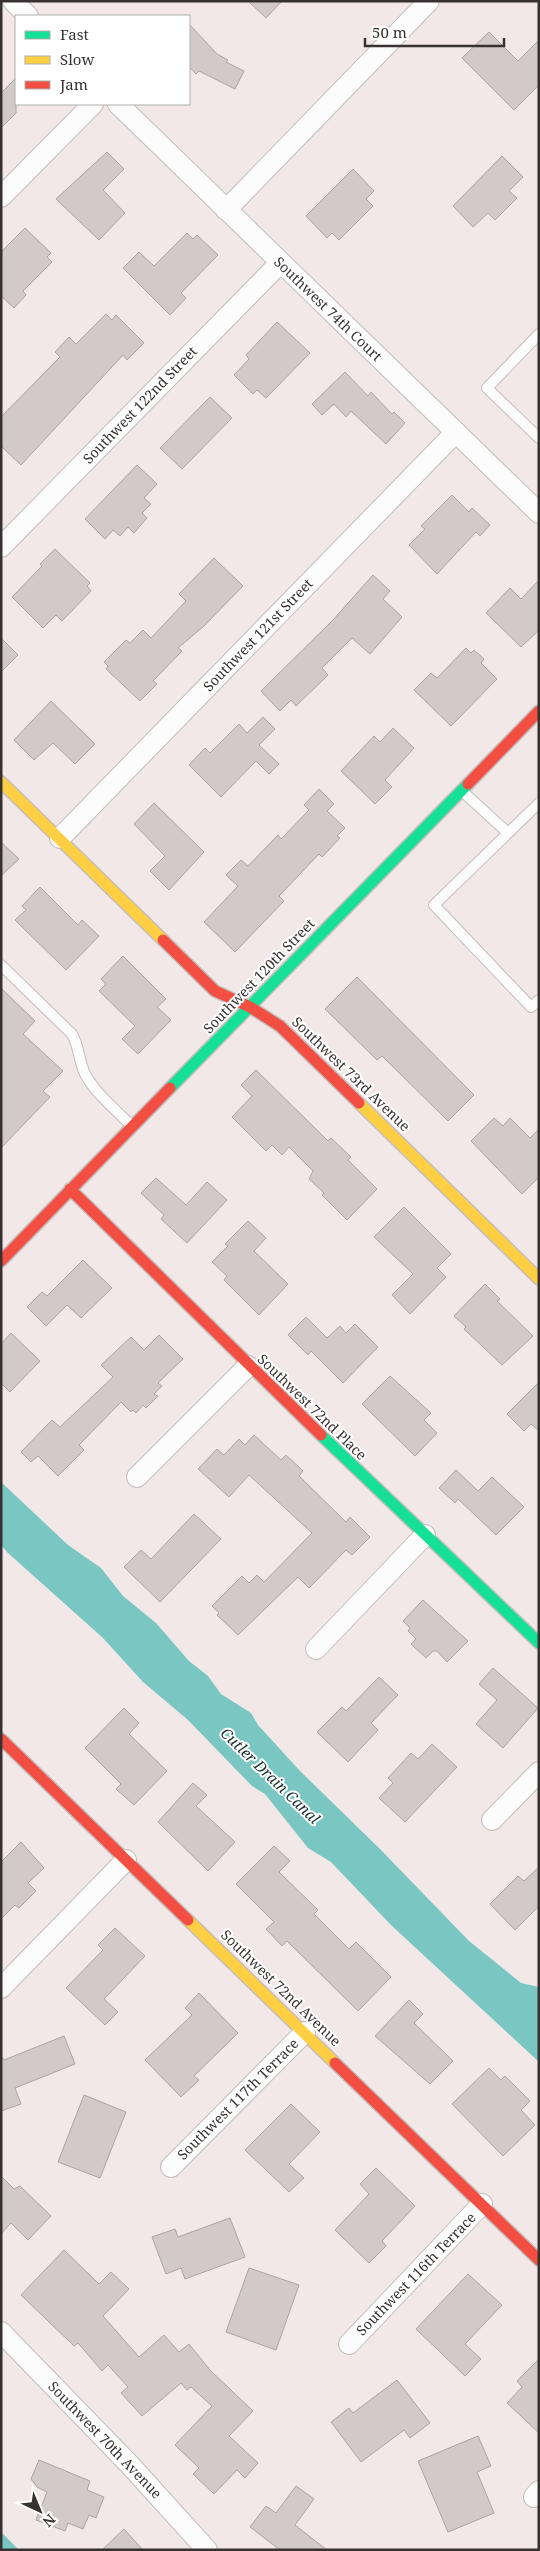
<svg xmlns="http://www.w3.org/2000/svg" width="540" height="2551" font-family="'Noto Serif',serif">
	<style>
		.water { fill: #79c6c3 }
		.building { fill: #d2caca; stroke: #aaa4a4 }
		.lines { fill: none; stroke-linecap: round; stroke-linejoin: round }
		.lane-casing { stroke: #c4bdbd; stroke-width: 12 }
		.street-casing { stroke: #c4bdbd; stroke-width: 22 }
		.fast-casing { stroke: #c4bdbd; stroke-width: 14 }
		.slow-casing { stroke: #c4bdbd; stroke-width: 14 }
		.jam-casing { stroke: #c4bdbd; stroke-width: 14 }
		.lane { stroke: #fdfcfc; stroke-width: 10 }
		.street { stroke: #fdfcfc; stroke-width: 20 }
		.fast { stroke: #16e098; stroke-width: 11 }
		.slow { stroke: #ffcf43; stroke-width: 11 }
		.jam { stroke: #f24e42; stroke-width: 11 }
		.labels { text-anchor: middle; stroke-width: 4; stroke-linejoin: round; paint-order: stroke }
		.street-label { font-size: 14px; fill: #373131; stroke: #fff }
		.water-label { font-size: 15px; font-style: italic; fill: #162f2e; stroke: #fff }
	</style>
	<rect width="100%" height="100%" fill="#f2e8e8"/>
	<!-- water -->
	<path class="water" d="M1,1482L68,1545L101,1568L123,1596L156,1623L189,1661L208,1676L221,1694L251,1713L258,1725L300,1771L380,1849L469,1941L521,1983L539,1987V2062L391,1925L331,1862L308,1848L265,1794L252,1786L188,1720L143,1682L103,1638L8,1553L1,1545Z
		M1,2532L19,2550H1Z"/>
	<!-- building -->
	<path class="building" d="M248,1H282L266,18Z
		M189,24L217,54L228,60L226,62L244,71L235,89L199,71L196,74L189,67Z
		M489,32L518,61L539,40V85L514,110L462,58Z
		M16,78V113L1,128V93Z
		M107,152L124,169L103,190L125,213L99,240L56,199Z
		M502,156L523,177L509,191L517,198L495,220L488,213L473,227L453,206Z
		M353,169L374,191L366,199L373,206L339,240L332,233L327,238L306,216Z
		M25,228L51,253L47,257L52,262L23,291L26,295L14,308L1,296V252Z
		M187,233L193,239L197,235L218,255L181,293L186,298L170,315L123,268L139,252L154,266Z
		M106,314L112,320L116,315L144,343L127,360L123,355L21,465L1,446V417L60,357L55,352L69,337L76,344Z
		M277,322L310,353L266,398L257,390L253,394L234,375L249,359L246,355Z
		M345,372L368,396L371,392L392,414L394,412L405,423L386,444L351,411L346,417L334,404L322,415L312,404Z
		M210,397L232,418L182,469L160,448Z
		M137,465L157,484L144,498L151,504L142,513L147,518L134,533L128,527L120,536L113,530L105,539L85,519Z
		M452,495L469,512L472,508L490,525L480,536L476,532L437,574L409,545L425,529L421,526Z
		M55,549L90,583L87,586L91,591L62,621L56,615L43,628L12,597L42,566L40,564Z
		M214,558L243,586L204,626L178,648L182,651L153,681L157,684L140,701L106,669L108,666L104,662L126,640L130,643L143,630L151,638L186,601L179,594Z
		M373,575L390,591L383,599L402,617L370,654L352,638L322,668L328,675L296,706L291,700L280,711L261,691L333,620Z
		M539,580V630L521,647L486,613L510,588L521,599Z
		M1,638L18,655L1,672Z
		M466,648L471,653L474,650L484,659L481,663L497,679L451,726L414,690L431,673L437,678Z
		M51,701L95,744L75,764L53,743L34,760L14,740Z
		M263,717L275,729L259,745L279,764L269,774L256,761L221,797L189,765L205,748L210,753L239,724L247,733Z
		M393,728L414,748L385,780L392,787L375,804L341,771L374,736L380,742Z
		M319,789L334,804L327,811L345,828L337,836L340,838L322,857L319,854L279,896L284,901L235,952L204,922L238,886L226,875L241,860L248,866L278,835L281,839L309,810L304,805Z
		M154,803L204,852L169,890L150,871L165,856L134,824Z
		M1,842L19,859L1,876Z
		M40,887L78,925L82,920L99,936L66,970L15,920L26,910L22,906Z
		M123,956L166,999L157,1007L171,1020L138,1054L122,1039L135,1026L99,991L106,984L101,979Z
		M357,977L474,1095L448,1121L382,1056L377,1060L325,1009Z
		M1,988L35,1021L23,1034L63,1071L43,1091L50,1097L1,1148Z
		M256,1070L328,1141L331,1138L351,1157L348,1160L377,1189L347,1220L322,1195L324,1193L309,1179L313,1171L289,1147L282,1155L272,1145L266,1151L232,1117L252,1096L241,1085Z
		M494,1118L503,1126L510,1118L530,1138L539,1129V1177L522,1194L471,1141Z
		M156,1178L186,1205L207,1182L227,1200L187,1243L161,1219L164,1215L141,1193Z
		M404,1207L451,1254L437,1268L446,1277L410,1314L392,1295L413,1274L374,1237Z
		M248,1221L266,1238L254,1251L288,1284L259,1315L224,1280L227,1276L212,1262L228,1246L225,1244Z
		M83,1260L112,1288L81,1318L67,1305L46,1326L27,1307L42,1292L47,1296Z
		M485,1284L500,1299L497,1301L533,1336L502,1365L464,1329L466,1327L454,1316Z
		M306,1317L327,1338L340,1326L346,1333L355,1324L378,1347L343,1383L311,1351L308,1355L288,1335Z
		M11,1333L40,1361L10,1392L1,1383V1344Z
		M159,1335L183,1359L158,1383L162,1386L154,1394L158,1396L146,1408L143,1405L136,1413L133,1410L131,1412L121,1402L79,1445L84,1450L58,1476L38,1456L31,1462L21,1452L52,1420L60,1427L113,1377L101,1365L131,1337L144,1350Z
		M390,1376L431,1413L424,1420L437,1433L415,1456L362,1404Z
		M539,1382V1431L531,1424L524,1431L507,1414Z
		M254,1435L281,1460L286,1455L303,1471L299,1476L346,1522L350,1517L370,1537L352,1555L346,1550L309,1588L298,1577L238,1635L217,1615L219,1613L212,1606L242,1576L249,1583L257,1575L264,1582L312,1533L249,1475L229,1497L198,1469L217,1449L224,1455L239,1439L245,1445Z
		M456,1470L478,1491L492,1477L524,1507L496,1535L458,1499L455,1503L439,1488Z
		M194,1514L221,1539L160,1602L124,1567L141,1550L151,1559Z
		M423,1600L468,1641L447,1662L437,1651H433L426,1658L411,1644L416,1639L408,1631L410,1628L403,1621Z
		M493,1668L538,1708L503,1748L476,1724L497,1700L479,1684Z
		M379,1677L398,1695L371,1723L378,1730L348,1762L317,1732L342,1707L346,1711Z
		M124,1708L139,1723L129,1734L167,1771L134,1805L116,1789L121,1784L85,1748Z
		M432,1744L457,1767L405,1822L379,1798L393,1783L388,1778L411,1753L418,1759Z
		M193,1783L207,1795L196,1806L235,1842L208,1871L158,1822Z
		M21,1842L44,1868L28,1883L36,1891L19,1908L15,1905L1,1919V1862Z
		M274,1846L290,1861L279,1872L318,1910L314,1914L349,1949L356,1942L391,1977L358,2011L287,1941L282,1946L266,1929L274,1922L236,1884Z
		M539,1867V1906L515,1930L490,1904L518,1876L524,1881Z
		M115,1928L145,1956L104,1999L118,2012L105,2025L66,1988L103,1950L98,1945Z
		M199,1993L238,2033L194,2076L199,2080L181,2097L145,2060L192,2015L185,2008Z
		M409,2000L423,2014L414,2023L453,2061L430,2084L375,2036Z
		M64,2036L75,2064L15,2088L21,2104L1,2111V2056L4,2060Z
		M489,2068L501,2080L505,2076L530,2101L521,2110L535,2125L503,2156L452,2104Z
		M84,2095L126,2112L100,2178L58,2162Z
		M291,2104L320,2132L289,2164L304,2178L289,2192L245,2150Z
		M376,2168L415,2206L382,2241L386,2246L369,2263L335,2230L369,2194L360,2184Z
		M1,2176L14,2189L20,2186L51,2216L28,2240L11,2223L1,2234Z
		M230,2218L245,2257L185,2279L181,2268L166,2274L152,2237L175,2229L178,2237Z
		M64,2250L99,2284L111,2272L129,2289L103,2316L139,2357L164,2335L179,2352L189,2344L210,2370L253,2411L229,2436L258,2463L245,2478L237,2470L214,2494L193,2474L199,2468L175,2445L212,2406L191,2387L187,2390L181,2383L142,2416L121,2393L128,2387L108,2365L102,2371L78,2343L74,2346L21,2295Z
		M249,2268L299,2285L276,2350L226,2332Z
		M468,2274L502,2305L465,2344L481,2359L465,2376L416,2329Z
		M539,2359V2433L507,2403L522,2387L517,2381Z
		M397,2380L430,2423L410,2438L404,2430L361,2462L331,2422L349,2408L353,2413Z
		M478,2436L491,2466L477,2472L494,2513L448,2532L418,2461Z
		M39,2460L90,2481L87,2490L104,2497L96,2518L89,2515L83,2529L68,2523L65,2531L36,2520L47,2492L37,2487L31,2479Z
		M296,2486L314,2499L295,2525L327,2550H280L250,2527L266,2506L276,2513Z
		M124,2529L143,2550H102Z"/>
	<g class="lines">
		<defs>
			<path id="lane" d="M539,334L487,388L539,438
				M462,791L508,833
				M539,803L434,905L531,1007L539,1000
				M1,965L72,1034C79,1046 79,1061 85,1074C96,1094 116,1110 132,1126"/>
			<path id="street" d="M13,1L28,16
				M118,104L539,513
				M1,197L93,104
				M226,210L429,1
				M1,547L280,263
				M60,838L456,432
				M137,1477L248,1366
				M316,1649L425,1535
				M492,1820L539,1772
				M1,1988L126,1860
				M171,2167L305,2032
				M1,2332L130,2465L207,2550
				M349,2344L482,2204
				M534,2497L539,2491"/>
			<path id="fast" d="M170,1088L468,784
				M321,1435L539,1643"/>
			<path id="slow" d="M1,782L163,940
				M359,1103L539,1279
				M188,1920L335,2063"/>
			<path id="jam" d="M468,784L539,711
				M163,940L215,991L250,1007L280,1026L359,1103
				M70,1189L321,1435
				M1,1261L170,1088
				M1,1739L188,1920
				M335,2063L539,2260"/>
		</defs>
		<!-- lane casing -->
		<use href="#lane" class="lane-casing"/>
		<!-- street casing -->
		<use href="#street" class="street-casing"/>
		<!-- fast casing -->
		<use href="#fast" class="fast-casing"/>
		<!-- slow casing -->
		<use href="#slow" class="slow-casing"/>
		<!-- jam casing -->
		<use href="#jam" class="jam-casing"/>
		<!-- lane -->
		<use href="#lane" class="lane"/>
		<!-- street -->
		<use href="#street" class="street"/>
		<!-- fast -->
		<use href="#fast" class="fast"/>
		<!-- slow -->
		<use href="#slow" class="slow"/>
		<!-- jam -->
		<use href="#jam" class="jam"/>
	</g>
	<g class="labels">
		<!-- street labels -->
		<g class="street-label">
			<text transform="translate(328 309) rotate(44)" y="5">Southwest 74th Court</text>
			<text transform="translate(140 405) rotate(-46)" y="5">Southwest 122nd Street</text>
			<text transform="translate(258 635) rotate(-46)" y="5">Southwest 121st Street</text>
			<text transform="translate(259 976) rotate(-46)" y="5">Southwest 120th Street</text>
			<text transform="translate(351 1074) rotate(44)" y="5">Southwest 73rd Avenue</text>
			<text transform="translate(312 1407) rotate(44)" y="5">Southwest 72nd Place</text>
			<text transform="translate(281 1988) rotate(44)" y="5">Southwest 72nd Avenue</text>
			<text transform="translate(238 2099) rotate(-45)" y="5">Southwest 117th Terrace</text>
			<text transform="translate(416 2274) rotate(-46)" y="5">Southwest 116th Terrace</text>
			<text transform="translate(105 2440) rotate(46)" y="5">Southwest 70th Avenue</text>
		</g>
		<!-- water labels -->
		<g class="water-label">
			<text transform="translate(270 1776) rotate(44)" y="5">Cutler Drain Canal</text>
		</g>
	</g>
	<!-- border -->
	<rect width="540" height="2551" fill="none" stroke="#373131" stroke-width="5"/>
	<!-- legend -->
	<rect x="15" y="15" width="175" height="90" fill="#ffffff" stroke="#afadad"/>
	<rect x="25" y="31" width="25" height="8" fill="#16e098" stroke="#afadad"/>
	<text x="60" y="40" font-size="15" fill="#373131">Fast</text>
	<rect x="25" y="56" width="25" height="8" fill="#ffcf43" stroke="#afadad"/>
	<text x="60" y="65" font-size="15" fill="#373131">Slow</text>
	<rect x="25" y="81" width="25" height="8" fill="#f24e42" stroke="#afadad"/>
	<text x="60" y="90" font-size="15" fill="#373131">Jam</text>
	<!-- north arrow -->
	<g transform="translate(40 2511) rotate(136)" stroke="#ffffff" stroke-width="4" paint-order="stroke">
	<path d="M0-4L9 19L0 12L-9 19Z" fill="#373131"/>
	<text y="-8" font-size="14" font-weight="bold" text-anchor="middle" fill="#373131">N</text>
	</g>
	<!-- scale -->
	<path d="M365 38v8h139v-8" fill="none" stroke="#373131" stroke-width="2.5"/>
	<text x="372" y="38" font-size="15" fill="#373131" stroke="#ffffff" stroke-width="4" paint-order="stroke">50 m</text>
</svg>
